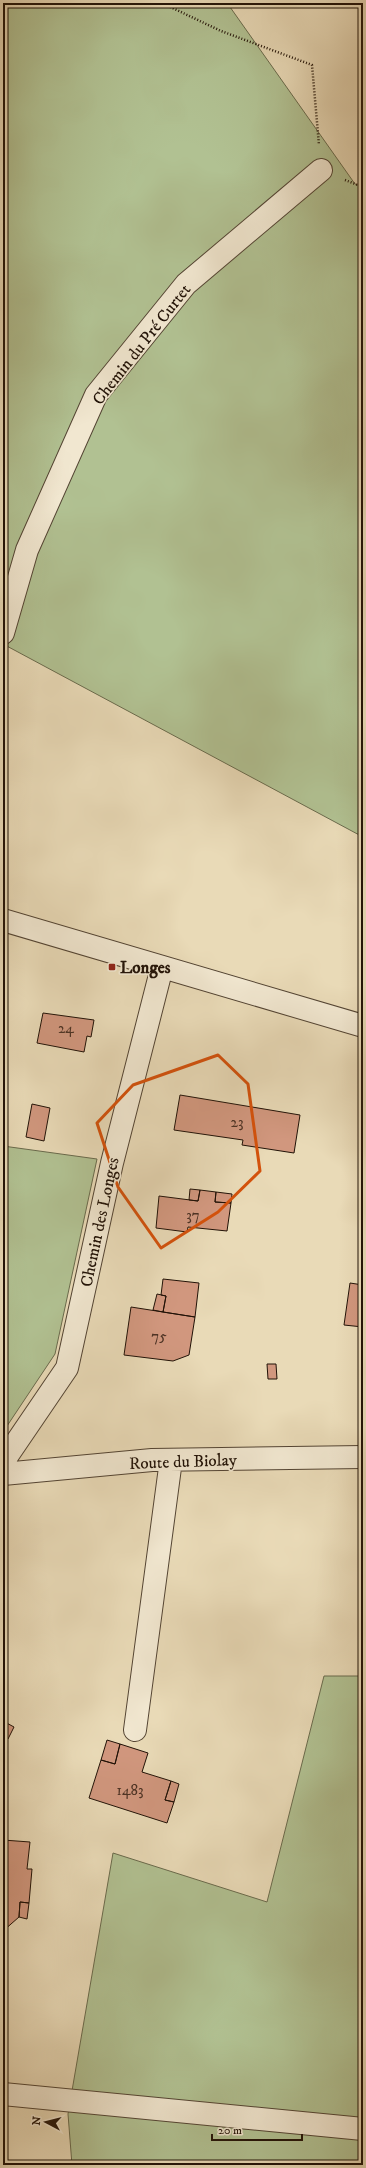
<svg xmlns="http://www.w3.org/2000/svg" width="366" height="2168" font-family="'IM FELL DW Pica',serif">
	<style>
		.green { fill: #b1c192; stroke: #696a4c }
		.building { fill: #d1977e; stroke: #211207 }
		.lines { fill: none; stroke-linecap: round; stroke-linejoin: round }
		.minor-casing { stroke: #534433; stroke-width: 24 }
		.path { stroke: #211207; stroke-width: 2.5; stroke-dasharray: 1 2; stroke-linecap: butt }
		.minor { stroke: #f1e7d0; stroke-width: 22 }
		.marked { fill: none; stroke: #d4520c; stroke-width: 3; stroke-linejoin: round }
		.poi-dot { fill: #8f2418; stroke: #f1e7d0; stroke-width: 1.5 }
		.labels { text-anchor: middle; stroke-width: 3.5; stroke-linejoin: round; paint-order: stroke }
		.number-label { font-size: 15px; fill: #4d3325 }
		.street-label { font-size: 17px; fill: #211207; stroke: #f1e7d0 }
		.poi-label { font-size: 17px; font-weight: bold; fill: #211207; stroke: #f1e7d0; text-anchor: start }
	</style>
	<rect width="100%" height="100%" fill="#e9dab7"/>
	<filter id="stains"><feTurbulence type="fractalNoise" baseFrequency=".005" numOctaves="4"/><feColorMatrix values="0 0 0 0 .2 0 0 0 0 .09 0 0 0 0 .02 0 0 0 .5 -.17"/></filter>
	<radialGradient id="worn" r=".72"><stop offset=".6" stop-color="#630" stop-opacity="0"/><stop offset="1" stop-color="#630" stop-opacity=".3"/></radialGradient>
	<!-- green -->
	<path class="green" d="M3,3H223L230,7L355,184L363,187V837L3,644Z
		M3,1146L97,1159L55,1354L3,1432Z
		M324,1676H363V2165H72L68,2114L113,1853L267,1902Z"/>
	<!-- building -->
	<path class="building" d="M43,1013L94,1020L91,1037L87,1036L84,1052L37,1043Z
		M180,1095L300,1115L294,1153L242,1145L243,1140L174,1130Z
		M32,1104L50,1108L44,1141L26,1137Z
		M190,1189L200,1190L198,1201L189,1200Z
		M200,1190L216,1192L215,1202L231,1203L227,1231L188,1227L187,1232L156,1228L159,1196L198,1201Z
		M216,1192L232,1194L231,1203L215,1202Z
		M163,1279L199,1283L195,1317L163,1312L166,1296L161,1295Z
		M350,1283L363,1285V1327L344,1325Z
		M157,1294L166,1296L163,1312L153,1310Z
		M131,1307L195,1317L189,1355L173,1361L124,1355Z
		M267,1364H276L277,1379H268Z
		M3,1721L14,1727L8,1739L3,1736Z
		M107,1740L120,1744L115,1764L101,1760Z
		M120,1744L148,1753L142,1772L171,1781L165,1800L174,1802L167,1823L89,1798L101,1760L115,1764Z
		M171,1781L179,1784L174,1802L165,1800Z
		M3,1840L30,1842L27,1869H32L29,1903L20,1902L19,1917L3,1931Z
		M20,1902L29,1903L27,1919L19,1917Z"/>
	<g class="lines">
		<defs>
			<path id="minor" d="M3,633L27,550L96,395L186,284L321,170
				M3,920L363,1026
				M3,1462L67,1368L112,1163L162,967
				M3,1474L152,1460L363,1457
				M135,1730L171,1460
				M3,2094L363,2129"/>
		</defs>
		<!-- minor casing -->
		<use href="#minor" class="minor-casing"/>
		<!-- path -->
		<path class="path" d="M162,3L221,31L312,65L319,145
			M345,180L363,187"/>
		<!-- minor -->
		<use href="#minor" class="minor"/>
	</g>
	<!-- marked area -->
	<path class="marked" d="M218,1055L248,1084L260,1171L218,1212L161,1248L118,1187L97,1123L133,1085Z"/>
	<!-- markers -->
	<rect class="poi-dot" x="108" y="963" width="8" height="8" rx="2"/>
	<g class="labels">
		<!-- number labels -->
		<g class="number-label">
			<text x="66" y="1033">24</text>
			<text x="237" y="1127">23</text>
			<text x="193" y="1220">37</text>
			<text x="159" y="1341">75</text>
			<text x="130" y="1795">1483</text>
		</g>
		<!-- street labels -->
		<g class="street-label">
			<text transform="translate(141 344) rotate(-52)" y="6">Chemin du Pré Curtet</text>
			<text transform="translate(99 1222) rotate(-78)" y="6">Chemin des Longes</text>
			<text transform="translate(183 1461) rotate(-2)" y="6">Route du Biolay</text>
		</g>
		<!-- poi labels -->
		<g class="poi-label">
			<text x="120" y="973">Longes</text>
		</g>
	</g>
	<!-- margin -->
	<rect width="366" height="2168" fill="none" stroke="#e9dab7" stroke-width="16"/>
	<rect x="4" y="4" width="358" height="2160" fill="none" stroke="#211207" stroke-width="2"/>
	<rect x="8" y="8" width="350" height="2152" fill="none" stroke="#211207"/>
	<!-- north arrow -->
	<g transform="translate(46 2122) rotate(277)" stroke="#f1e7d0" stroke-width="3" paint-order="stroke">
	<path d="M0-3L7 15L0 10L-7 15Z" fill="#211207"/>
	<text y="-6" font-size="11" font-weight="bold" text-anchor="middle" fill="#211207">N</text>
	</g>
	<!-- scale -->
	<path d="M212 2134v6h90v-6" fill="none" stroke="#211207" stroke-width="2"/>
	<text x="218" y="2134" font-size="12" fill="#211207" stroke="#f1e7d0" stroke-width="3" paint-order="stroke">20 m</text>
	<rect width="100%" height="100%" filter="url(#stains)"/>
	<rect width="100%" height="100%" fill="url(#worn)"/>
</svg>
